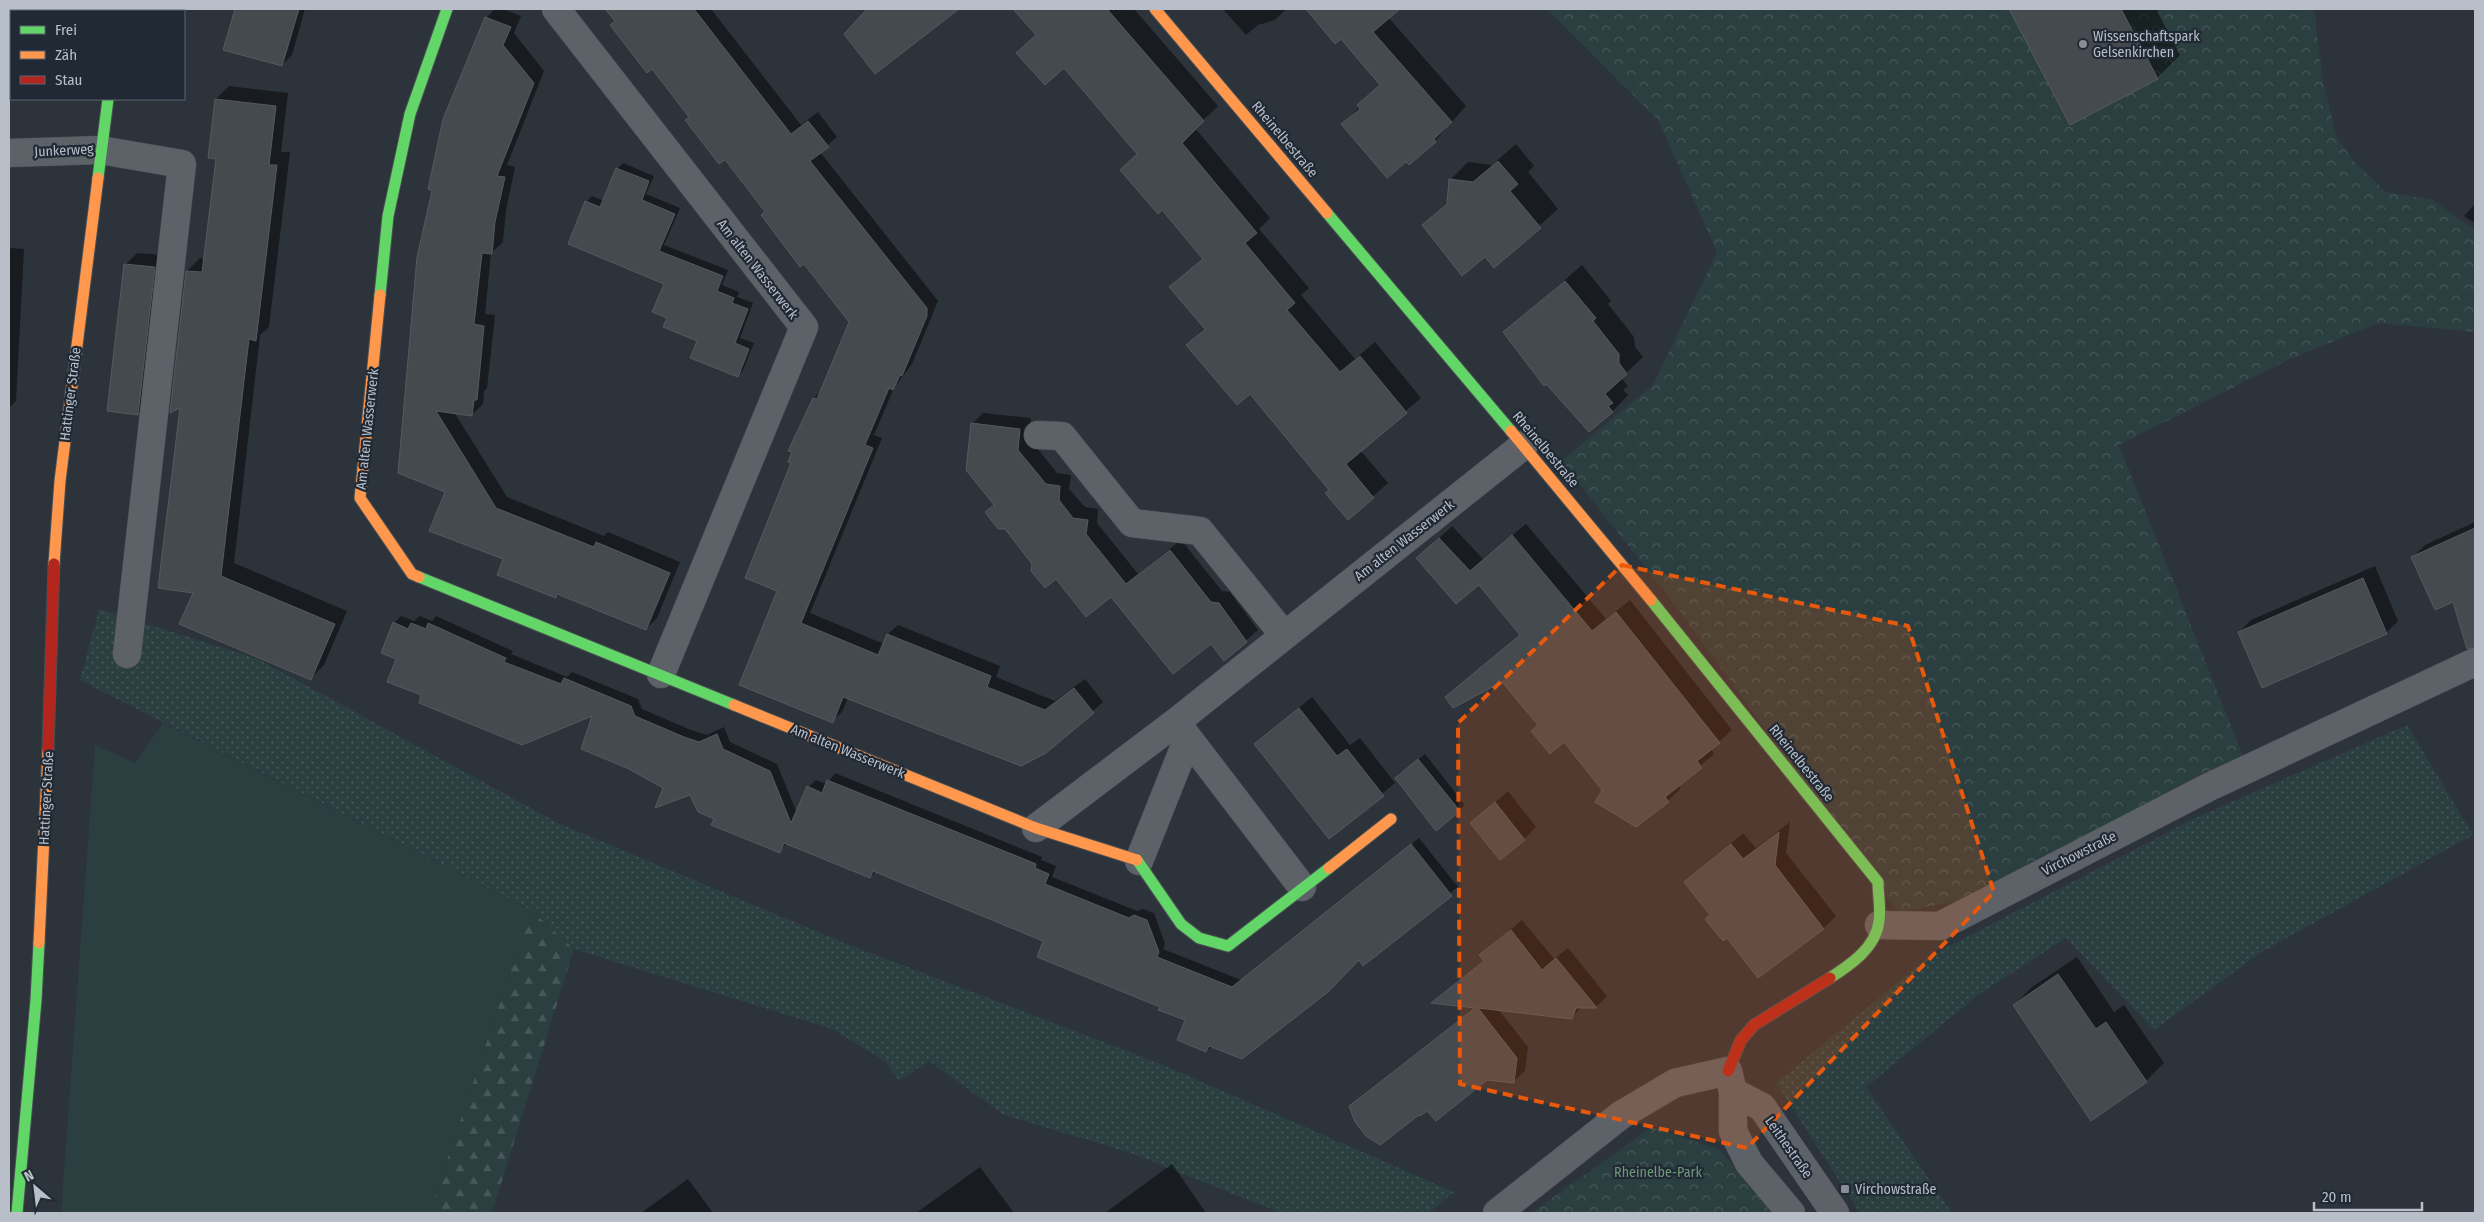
<svg xmlns="http://www.w3.org/2000/svg" width="2484" height="1222" font-family="'Fira Sans Condensed',sans-serif">
	<style>
		.grass { fill: url(#grass-dots) }
		.forest { fill: url(#forest-firs) }
		.park { fill: url(#park-crowns) }
		.garden { fill: #2b3e40 }
		.shadow { fill: #0007 }
		.building { fill: #454a4f; stroke: #555a61 }
		.lines { fill: none; stroke-linecap: round; stroke-linejoin: round }
		.street-casing { stroke: #4a4f54; stroke-width: 29 }
		.fast-casing { stroke: #4a4f54; stroke-width: 13 }
		.slow-casing { stroke: #4a4f54; stroke-width: 13 }
		.jam-casing { stroke: #4a4f54; stroke-width: 13 }
		.street { stroke: #5d6168; stroke-width: 28 }
		.fast { stroke: #63d668; stroke-width: 11 }
		.slow { stroke: #ff974d; stroke-width: 11 }
		.jam { stroke: #b3261e; stroke-width: 11 }
		.marked { fill: #e8590c; fill-opacity: 0.2; stroke: #e8590c; stroke-width: 4; stroke-dasharray: 10 6; stroke-linejoin: round }
		.poi-dot { fill: #878e97; stroke: #202934; stroke-width: 2 }
		.labels { text-anchor: middle; stroke-width: 4.5; stroke-linejoin: round; paint-order: stroke }
		.poi-label { font-size: 14px; fill: #b8bfc9; stroke: #202934; text-anchor: start }
		.street-label { font-size: 14px; fill: #b8bfc9; stroke: #202934 }
		.park-label { font-size: 14px; fill: #719879; stroke: #202934 }
	</style>
	<defs>
		<pattern id="grass-dots" width="8" height="8" patternUnits="userSpaceOnUse" patternTransform="scale(1.25)"><rect width="8" height="8" fill="#2b3e40"/><path d="M2 2h.1M6 6h.1" fill="none" stroke="#48585a" stroke-width="1.8" stroke-linecap="round"/></pattern>
		<pattern id="forest-firs" width="22" height="20" patternUnits="userSpaceOnUse" patternTransform="scale(1.25)"><rect width="22" height="20" fill="#2b3e40"/><path d="M5 1l3.5 6h-7zM16 11l3.5 6h-7z" fill="#48585a"/></pattern>
		<pattern id="park-crowns" width="20" height="18" patternUnits="userSpaceOnUse" patternTransform="scale(1.25)"><rect width="20" height="18" fill="#2b3e40"/><path d="M2 6a3 3 0 1 1 6 0M12 15a3 3 0 1 1 6 0" fill="none" stroke="#48585a"/></pattern>
	</defs>
	<rect width="100%" height="100%" fill="#2d333a"/>
	<!-- grass -->
	<path class="grass" d="M99,609L258,659L558,823L847,944L1161,1064L1454,1192L1429,1213H1281L1128,1152L1004,1115L929,1061L899,1081L885,1061L832,1029L574,949L531,910L80,680Z
		M2407,725L2473,835L2260,953L2154,1030L2066,938L1978,995L1866,1087L1952,1213H1860L1776,1083L1930,956L2197,817Z"/>
	<!-- forest -->
	<path class="forest" d="M531,910L574,949L492,1213H429Z"/>
	<!-- park -->
	<path class="park" d="M1547,9H2314L2323,81L2337,138L2354,161L2386,192L2433,200L2475,230V332L2378,323L2290,359L2119,445L2245,761L1995,893L1899,913L1676,606L1561,461L1653,385L1717,252L1658,120Z
		M1652,1127L1720,1150L1775,1213H1531Z"/>
	<!-- garden -->
	<path class="garden" d="M163,723L531,910L429,1213H61L95,745L135,763Z"/>
	<!-- shadow -->
	<path class="shadow" d="M236,9H305L292,55L282,65L225,49Z
		M495,9H503L521,16L514,33L544,71L507,165L515,167L506,210L503,242L491,253L485,314L495,315L487,388L484,391L483,404L472,415L454,412L507,497L604,536L608,532L680,562L657,618L646,629L559,594L556,597L505,558L446,491L399,472L486,18Z
		M607,9H711L801,125L818,112L837,137L820,152L938,301L912,364L894,388L874,435L882,438L810,613L884,644L888,634L898,625L1000,666L996,677L1055,701L1085,679L1103,702L1046,752L848,698L842,712L832,721L779,590L793,463L814,398L823,389L850,322Z
		M869,9H957L875,72L845,34Z
		M1015,9H1134L1218,106L1195,128L1270,218L1259,229L1309,288L1301,295L1355,359L1375,342L1421,398L1360,450L1388,483L1348,518L1330,489L1250,392L1187,345L1205,327L1171,287L1204,258L1138,154Z
		M1223,9H1286L1275,20L1258,25L1246,35Z
		M1307,9H1397L1388,17L1466,106L1435,141L1343,124L1381,84L1341,37L1335,42Z
		M2010,9H2162L2157,11L2180,55L2157,78L2070,123Z
		M229,86L288,93L281,152H290L269,327L260,335L234,563L347,611L324,665L311,678L194,592L181,405L187,271L200,258L205,259L218,158L216,99Z
		M1516,144L1534,166L1528,172L1558,209L1494,266L1486,255L1424,225L1449,201L1450,180L1468,162L1492,165Z
		M623,163L654,176L646,194L680,208L664,245L728,270L722,285L739,292L737,297L753,303L740,338L754,343L743,370L737,376L699,340L668,318L665,283L586,202L592,196L604,201L617,169Z
		M2475,204V223L2464,216Z
		M9,248L24,249L16,401L9,408Z
		M137,253L166,255L150,402L138,414L125,265Z
		M1582,265L1611,301L1608,304L1634,337L1635,347L1643,357L1621,378L1628,386L1623,390L1628,395L1612,412L1505,332Z
		M983,413L1031,418L1029,438L1057,473L1071,475L1069,489L1085,507L1098,509L1097,523L1138,574L1181,540L1222,591L1230,592L1258,630L1224,659L1211,643L1111,595L1057,577L1034,564L1005,528L986,512L994,504L972,424Z
		M2475,522V591L2436,609L2413,557L2425,545Z
		M1526,524L1606,619L1630,600L1732,730L1711,749L1714,754L1678,785L1681,788L1668,801L1603,790L1564,741L1539,725L1502,680L1447,697L1521,634L1479,583L1418,558L1452,526L1483,559Z
		M2375,566L2398,621L2386,633L2239,632L2251,620Z
		M401,616L414,621L420,616L432,621L436,616L513,651L511,654L567,677L572,672L638,699L642,709L691,730L707,735L724,727L730,742L777,764L797,813L808,787L816,780L827,784L835,773L1042,857L1041,860L1056,866L1052,877L1137,911L1143,909L1154,913L1165,944L1163,949L1241,980L1419,838L1458,887L1359,959L1206,1051L1186,1019L1045,940L876,871L870,877L787,843L779,851L715,818L690,793L665,787L594,714L423,695L398,659L394,623Z
		M1312,697L1350,745L1360,738L1395,783L1330,837L1255,744Z
		M1425,754L1465,805L1437,829L1402,773Z
		M1508,791L1536,827L1524,839L1472,823Z
		M1790,822L1786,853L1836,916L1824,928L1758,976L1686,882L1743,833L1756,848Z
		M1522,920L1554,959L1568,948L1607,996L1596,1007H1582L1571,1018L1498,1009L1528,1047L1525,1071L1513,1082L1487,1079L1428,1109L1380,1143L1360,1129L1351,1107L1362,1095L1476,1007L1434,1002L1485,960L1481,955Z
		M2077,957L2114,1012L2124,1005L2164,1063L2146,1081L2014,1005L2032,987Z
		M1172,1164L1206,1213H1105Z
		M980,1167L1014,1213H916Z
		M688,1179L713,1213H641Z"/>
	<!-- building -->
	<path class="building" d="M235,9H299L282,66L223,50Z
		M605,9H694L791,134L808,121L829,147L810,161L927,308V316L902,376L900,375L893,390L889,388L865,445L873,448L801,623L878,655L887,634L991,676L987,687L1045,710L1074,688L1094,713L1046,753L1021,766L843,697L833,723L739,685L777,591L745,578L791,463L788,462L792,452L788,451L813,398L817,399L849,322L804,264L800,267L761,215L765,212L725,160L719,164L685,120L689,117L652,69L647,73L610,25L615,21Z
		M867,9H959L875,74L844,34Z
		M1013,9H1107L1204,121L1182,143L1257,233L1245,243L1295,303L1287,310L1340,372L1360,356L1407,413L1346,464L1374,498L1348,520L1325,493L1329,490L1250,394L1237,405L1186,345L1205,329L1169,287L1203,259L1162,210L1158,214L1120,170L1137,154L1064,68L1045,85L1016,53L1036,35Z
		M1306,9H1400L1373,32L1452,122L1434,139L1436,142L1409,165L1406,162L1387,178L1341,124L1360,109L1357,105L1380,85L1341,39L1335,44Z
		M2009,9H2121L2158,79L2070,125Z
		M485,17L511,27L503,45L534,83L497,176L505,177L495,222L492,254L482,253L474,324L484,326L477,400H474L472,416L436,411L496,508L594,547L596,542L670,573L646,630L557,594L556,598L497,575L503,559L429,531L445,492L398,473L417,257L432,191L428,189L443,119Z
		M215,99L276,106L269,165H277L256,341L249,339L221,576L335,624L311,680L179,624L193,593L158,588L180,408L170,413L186,271L202,272L216,159L208,158Z
		M1498,161L1518,184L1510,191L1541,228L1494,268L1485,257L1462,276L1422,225L1447,204L1449,179L1473,182Z
		M616,168L649,181L642,200L675,214L659,251L723,276L717,291L734,298L732,303L748,309L735,343L749,349L738,377L690,358L697,341L663,327L667,318L652,312L664,284L568,244L585,201L600,207Z
		M124,264L155,267L138,415L107,411Z
		M1565,281L1596,318L1593,321L1619,354V363L1627,374L1605,394L1613,403L1608,406L1613,412L1589,432L1546,384L1544,386L1503,332Z
		M971,423L1020,429L1018,450L1046,484L1060,486L1059,500L1073,518L1088,520L1086,534L1126,584L1170,550L1211,602L1219,603L1247,642L1224,661L1211,644L1173,674L1111,597L1086,617L1056,579L1045,588L1031,571L1032,564L1019,547L1005,529H998L985,512L994,505L966,470Z
		M2475,528V647L2467,649L2453,602L2435,610L2411,557Z
		M1512,535L1592,631L1616,612L1720,743L1697,761L1702,768L1665,797L1669,802L1636,827L1595,802L1602,790L1564,742L1550,754L1531,731L1538,725L1502,682L1453,708L1445,697L1520,635L1479,585L1456,604L1416,558L1439,538L1470,571Z
		M2363,578L2387,634L2262,688L2238,632Z
		M393,622L408,629L411,623L426,629L428,623L506,658L504,662L561,684L564,678L631,706L635,716L684,737L699,742L717,734L723,749L770,771L791,823L807,786L822,793L827,780L1029,861L1036,864L1035,868L1049,874L1045,884L1129,918L1134,915L1147,920L1159,952L1157,957L1232,987L1411,844L1452,896L1363,966L1359,960L1328,992L1242,1059L1209,1046L1206,1052L1177,1040L1185,1020L1158,1010L1160,1007L1037,957L1043,941L873,871L870,878L784,843L780,853L711,825L714,819L698,812L690,795L655,808L663,788L629,769L581,749L592,716L522,745L419,703L421,695L387,682L396,659L381,653Z
		M1299,708L1337,756L1347,749L1384,796L1329,839L1254,744Z
		M1418,759L1460,811L1436,831L1395,778Z
		M1495,802L1525,840L1500,860L1470,823Z
		M1779,832L1775,865L1824,929L1758,978L1727,938L1723,941L1705,919L1710,915L1684,882L1731,844L1743,859Z
		M1511,930L1542,970L1556,958L1597,1008H1576L1572,1019L1478,1008L1517,1058L1514,1083L1487,1080L1436,1121L1427,1111L1420,1116L1419,1115L1380,1145L1366,1136L1355,1122L1349,1106L1475,1008L1431,1003L1484,961L1479,955Z
		M2058,974L2096,1029L2106,1022L2147,1082L2091,1121L2013,1005Z"/>
	<g class="lines">
		<defs>
			<path id="street" d="M556,9L804,327L661,674
				M9,153L100,150L182,164L127,654
				M1038,435L1062,436L1132,523L1200,531L1284,635
				M1188,738L1302,887
				M1036,828L1176,722L1524,445
				M1139,861L1188,738L1180,727
				M1879,925L1940,926L2207,788L2475,662
				M1733,1092L1762,1107L1835,1213
				M1497,1213L1621,1115L1675,1083L1728,1071L1733,1092V1131L1749,1163L1791,1213"/>
			<path id="fast" d="M122,11L123,9
				M98,178L108,99
				M1327,213L1511,431
				M380,295L388,216L410,114L447,9
				M419,577L734,705
				M1651,600L1878,882C1878,895 1881,908 1879,921C1876,948 1850,965 1830,978
				M1137,860L1181,924L1199,938L1228,946L1329,868
				M17,1213L36,1000L39,943"/>
			<path id="slow" d="M1155,9L1327,213
				M380,295L360,498L412,574L419,577
				M1511,431L1651,600
				M54,564L60,481L98,178
				M734,705L1036,828L1137,860
				M1329,868L1391,819
				M39,943L48,750"/>
			<path id="jam" d="M48,750L54,564
				M1728,1071L1741,1040L1754,1025L1830,978"/>
		</defs>
		<!-- street casing -->
		<use href="#street" class="street-casing"/>
		<!-- fast casing -->
		<use href="#fast" class="fast-casing"/>
		<!-- slow casing -->
		<use href="#slow" class="slow-casing"/>
		<!-- jam casing -->
		<use href="#jam" class="jam-casing"/>
		<!-- street -->
		<use href="#street" class="street"/>
		<!-- fast -->
		<use href="#fast" class="fast"/>
		<!-- slow -->
		<use href="#slow" class="slow"/>
		<!-- jam -->
		<use href="#jam" class="jam"/>
	</g>
	<!-- marked area -->
	<path class="marked" d="M1622,565L1908,626L1994,892L1747,1148L1460,1084L1458,723Z"/>
	<!-- markers -->
	<g class="poi-dot">
		<circle cx="2083" cy="44" r="5"/>
		<rect x="1840" y="1184" width="10" height="10" rx="2.5"/>
	</g>
	<g class="labels">
		<!-- poi labels -->
		<g class="poi-label">
			<text x="2093" y="41">Wissenschaftspark<tspan x="2093" dy="16">Gelsenkirchen</tspan></text>
			<text x="1855" y="1194">Virchowstraße</text>
		</g>
		<!-- street labels -->
		<g class="street-label">
			<text transform="translate(1285 139) rotate(50)" y="5">Rheinelbestraße</text>
			<text transform="translate(64 150) rotate(-3)" y="5">Junkerweg</text>
			<text transform="translate(758 269) rotate(52)" y="5">Am alten Wasserwerk</text>
			<text transform="translate(70 394) rotate(-83)" y="5">Hattinger Straße</text>
			<text transform="translate(367 429) rotate(-84)" y="5">Am alten Wasserwerk</text>
			<text transform="translate(1546 449) rotate(50)" y="5">Rheinelbestraße</text>
			<text transform="translate(1404 540) rotate(-38)" y="5">Am alten Wasserwerk</text>
			<text transform="translate(848 751) rotate(22)" y="5">Am alten Wasserwerk</text>
			<text transform="translate(1802 763) rotate(51)" y="5">Rheinelbestraße</text>
			<text transform="translate(46 798) rotate(-87)" y="5">Hattinger Straße</text>
			<text transform="translate(2079 853) rotate(-27)" y="5">Virchowstraße</text>
			<text transform="translate(1789 1147) rotate(55)" y="5">Leithestraße</text>
		</g>
		<!-- park labels -->
		<g class="park-label">
			<text x="1658" y="1177">Rheinelbe-Park</text>
		</g>
	</g>
	<!-- border -->
	<rect width="2484" height="1222" fill="none" stroke="#b8bfc9" stroke-width="20"/>
	<!-- legend -->
	<rect x="10" y="10" width="175" height="90" fill="#202934" stroke="#5d6570"/>
	<rect x="20" y="26" width="25" height="8" fill="#63d668" stroke="#5d6570"/>
	<text x="55" y="35" font-size="15" fill="#b8bfc9">Frei</text>
	<rect x="20" y="51" width="25" height="8" fill="#ff974d" stroke="#5d6570"/>
	<text x="55" y="60" font-size="15" fill="#b8bfc9">Zäh</text>
	<rect x="20" y="76" width="25" height="8" fill="#b3261e" stroke="#5d6570"/>
	<text x="55" y="85" font-size="15" fill="#b8bfc9">Stau</text>
	<!-- north arrow -->
	<g transform="translate(35 1187) rotate(332)" stroke="#202934" stroke-width="4" paint-order="stroke">
	<path d="M0-4L9 19L0 12L-9 19Z" fill="#b8bfc9"/>
	<text y="-8" font-size="14" font-weight="bold" text-anchor="middle" fill="#b8bfc9">N</text>
	</g>
	<!-- scale -->
	<path d="M2314 1202v8h108v-8" fill="none" stroke="#b8bfc9" stroke-width="2.5"/>
	<text x="2322" y="1202" font-size="15" fill="#b8bfc9" stroke="#202934" stroke-width="4" paint-order="stroke">20 m</text>
</svg>
